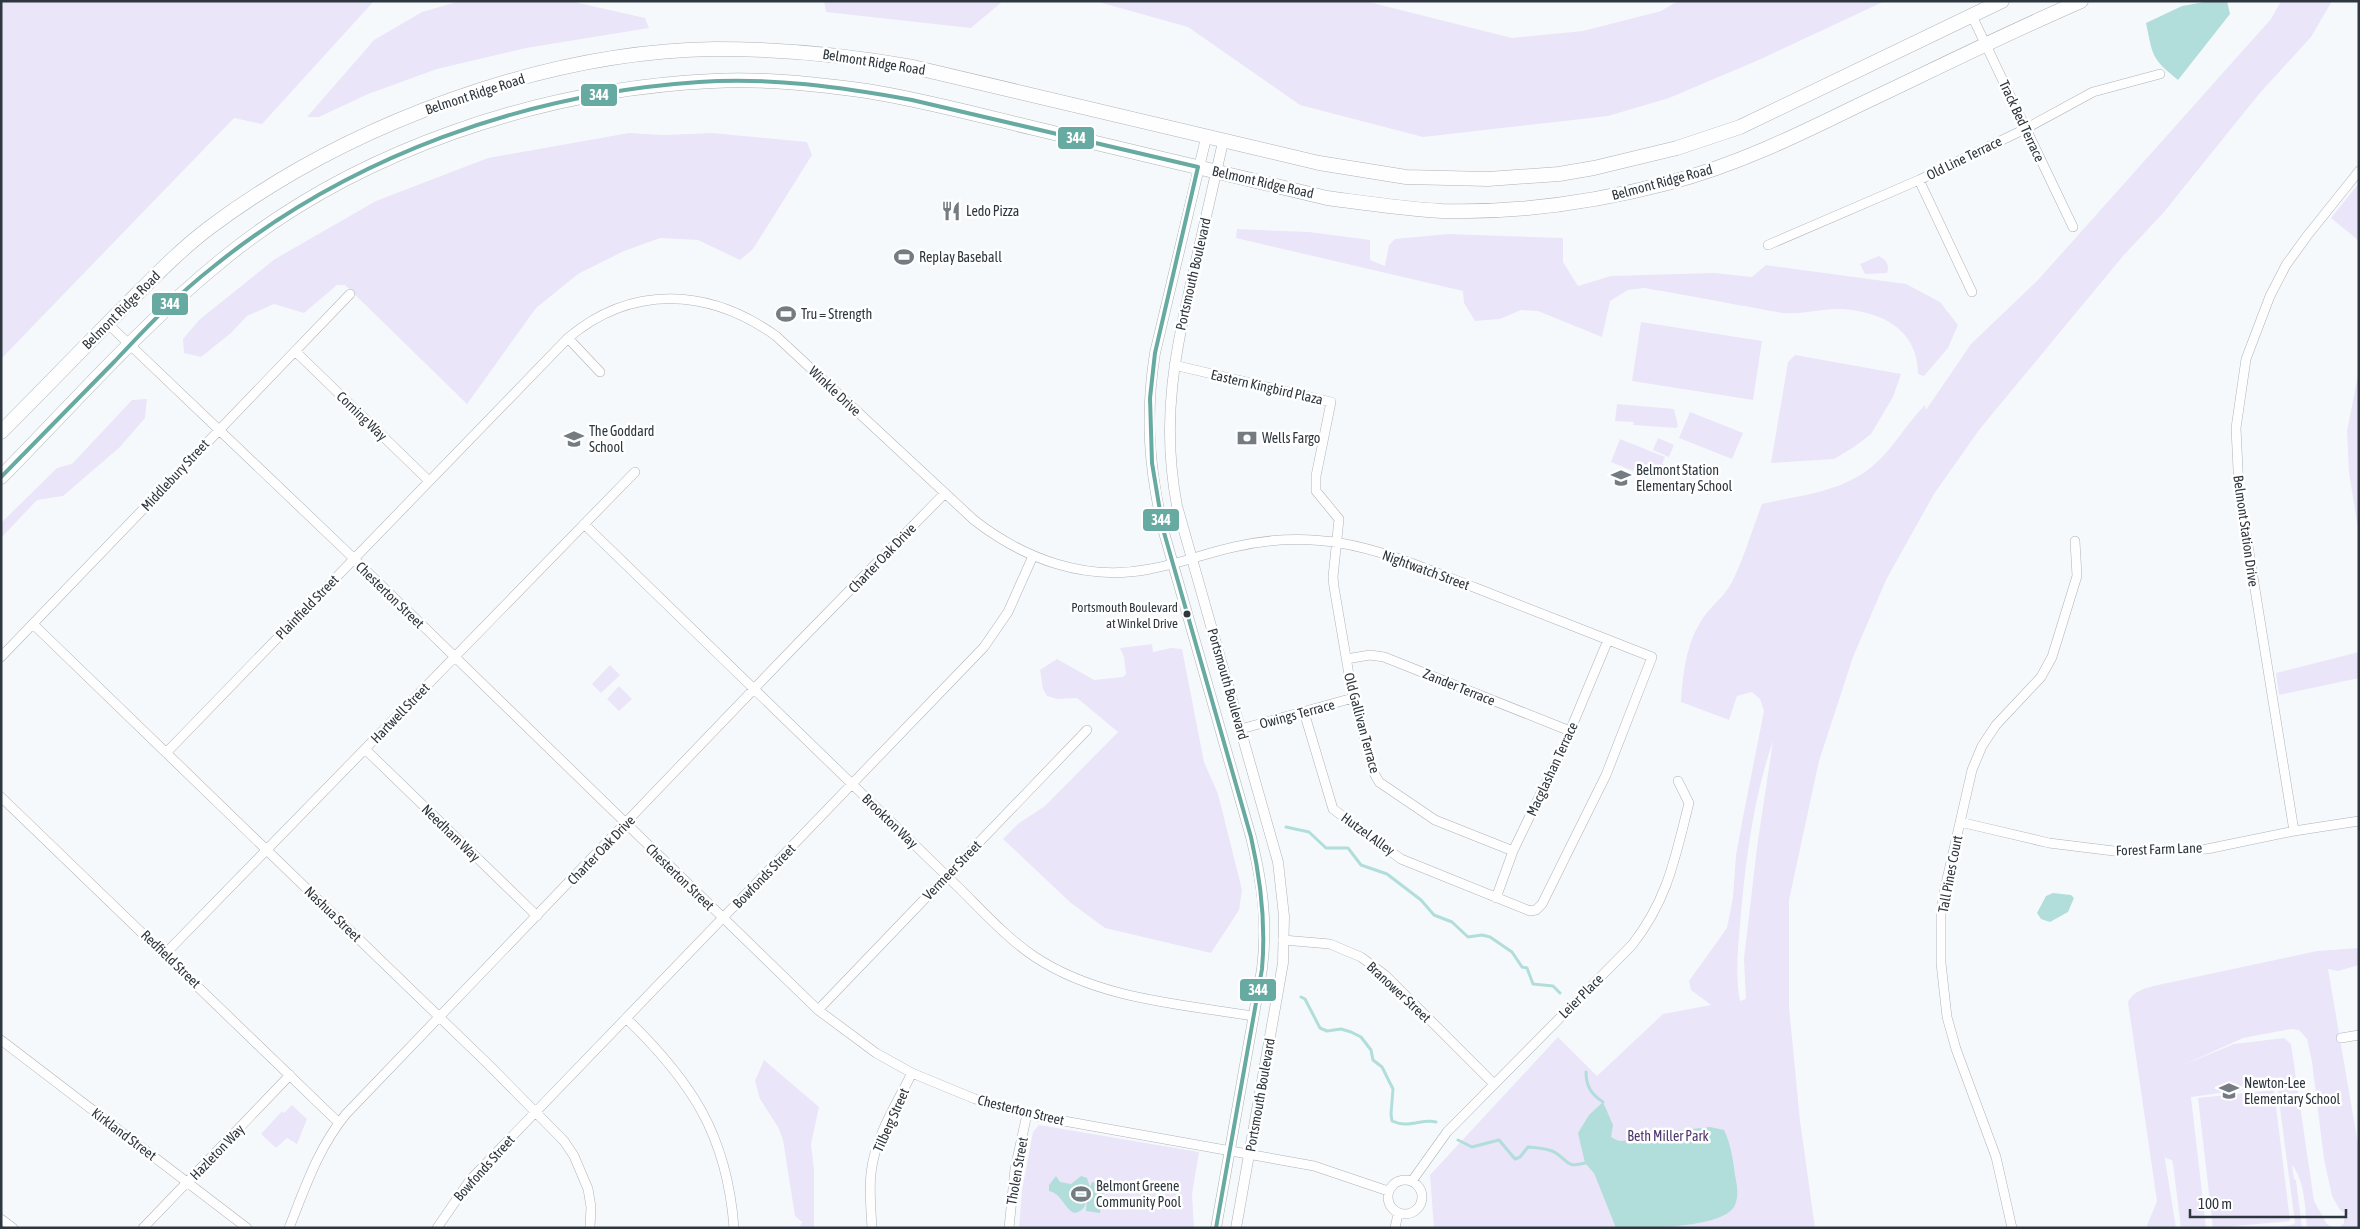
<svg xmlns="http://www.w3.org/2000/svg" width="2360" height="1229" font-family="'Asap Condensed',sans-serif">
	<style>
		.green { fill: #eae5f9; fill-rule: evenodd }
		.water { fill: #b1dedb }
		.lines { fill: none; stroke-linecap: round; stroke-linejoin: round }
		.stream { stroke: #b1dedb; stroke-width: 3 }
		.minor-casing { stroke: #adb3b8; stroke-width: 10 }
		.tertiary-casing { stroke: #adb3b8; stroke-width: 11 }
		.primary-casing { stroke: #adb3b8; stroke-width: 15 }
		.minor { stroke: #fefeff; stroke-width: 9 }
		.tertiary { stroke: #fefeff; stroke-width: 10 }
		.primary { stroke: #fefeff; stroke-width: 14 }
		.bus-1-casing { stroke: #fff; stroke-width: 8 }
		.bus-1 { stroke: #67aaa1; stroke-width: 4 }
		.bus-dot { fill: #2e373f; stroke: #fff; stroke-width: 2 }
		.labels { text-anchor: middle; stroke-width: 5; stroke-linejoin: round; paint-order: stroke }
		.bus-label { font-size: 13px; fill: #2e373f; stroke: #fff; text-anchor: end }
		.street-label { font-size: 14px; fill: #2e373f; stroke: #fff }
		.poi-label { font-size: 14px; fill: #2e373f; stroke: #fff; text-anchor: start }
		.park-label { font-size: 14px; fill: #4d376f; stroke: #fff }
		.line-badge { stroke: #fff; stroke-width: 2 }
		.badge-label { font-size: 14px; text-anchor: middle; font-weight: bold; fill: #fff }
	</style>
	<rect width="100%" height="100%" fill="#f6f9fc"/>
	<!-- green -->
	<path class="green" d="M1,1H374L262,124L234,118L1,359Z
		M460,1H570L645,18L649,28L526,48L437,69L368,94L319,117H307L374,40L422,12Z
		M824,1H1003L971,28L826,12Z
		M1095,1H1365L1512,38L1583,31L1661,11L1678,1H1885L1761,59L1669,98L1608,116L1423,137L1300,105L1188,27Z
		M2281,1H2332L2311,37L2259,94L2164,212L2123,256L1979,430L1934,494L1886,580L1853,657L1819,761L1789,900V1007L1800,1121L1815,1228H1434L1430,1175L1558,1037L1597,1076L1663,1014L1711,1005L1691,990L1689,981L1727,928L1733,897L1736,855L1743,817L1764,711L1760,699L1752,692L1737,696L1729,720L1681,702C1683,673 1686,643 1703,618C1711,606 1725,596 1732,582C1744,558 1752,530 1762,504C1801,495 1844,492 1875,464C1894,447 1907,423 1925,405L1926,410L1971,344L2038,280L2271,19ZM1773,741L1757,847L1744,959L1746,999L1740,1001C1735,977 1738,949 1740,925C1745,864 1753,799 1773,741Z
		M629,133L665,135L712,133L807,142L812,155L753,249L740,260L698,240L660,238L624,251L578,274L536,308L467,404L345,285H337L304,313L274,304L247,316L231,333L201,357L184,353L183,339L199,320L275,259L376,201L488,158Z
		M2359,183V241L2331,218Z
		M1237,229L1309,232L1370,240V260L1385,266L1389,245L1395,239L1448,234L1563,238V262L1578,286L1611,276L1714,273L1752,277L1766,265L1906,284L1940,302L1958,325L1948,348L1924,376L1918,374C1918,329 1881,311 1840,309C1821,308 1802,315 1783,313C1768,311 1753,307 1738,305C1707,299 1675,293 1644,288L1628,290L1610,301L1602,337L1538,311L1521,310L1500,319L1475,321L1464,303L1463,291L1236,238Z
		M1879,256C1886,260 1890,264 1887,273L1865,274L1860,264Z
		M1641,322L1762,341L1753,400L1632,381Z
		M1795,355L1901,374L1893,397L1871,434L1854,447L1834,459L1771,463L1788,362Z
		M2359,370V534L2349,473L2347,431Z
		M147,399L145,418L120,447L63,496L37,500L1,538V523L57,468L72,464L132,400Z
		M1617,404L1674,409L1678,426L1676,428L1633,425L1634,422L1615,421Z
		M1690,412L1743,433L1732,459L1679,438Z
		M1658,438L1674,445L1669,457L1653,450Z
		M1620,439L1665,457L1662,464L1668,466L1663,478L1658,475L1656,477L1634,468L1633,471L1611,462Z
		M1152,644L1153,652L1171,648L1182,649L1204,762L1218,794L1242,890L1239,910L1211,953L1105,928L1071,903L1003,839L1019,823L1045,806L1118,732L1077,698L1057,699L1047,696L1043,689L1040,670L1057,659L1094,680L1123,677L1126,674L1124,657L1120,648Z
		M2359,652V678L2279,695L2276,673Z
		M610,665L620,675L601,693L592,684Z
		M619,686L632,699L619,711L607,699Z
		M2359,948V965L2338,971L2328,969L2359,1150V1228H2339L2344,1223V1214L2351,1217L2340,1210L2332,1196L2324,1159L2312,1062L2307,1039L2299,1030L2291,1029L2243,1038L2181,1066L2234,1044L2284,1038L2291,1044L2314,1201L2327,1224L2333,1228H2307C2305,1207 2305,1181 2292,1165L2294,1179L2296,1180L2302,1228H2268L2292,1225L2295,1223L2277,1085L2191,1097L2206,1228H2181L2173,1164L2172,1160L2165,1158L2156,1103L2176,1228H2146L2157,1201L2128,1002C2134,990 2146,988 2158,985L2317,951Z
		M764,1060L819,1107L811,1144L814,1170V1228H799L802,1222L795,1216L783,1140L778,1127L760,1099L755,1081Z
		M2274,1090L2290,1221L2213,1228L2198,1098Z
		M292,1105L307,1119L297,1144L287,1138L276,1148L261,1134L282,1111L284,1113Z
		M1039,1125L1199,1152L1192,1194L1194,1228H1019L1022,1190L1033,1132Z"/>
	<!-- water -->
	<path class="water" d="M2210,1H2227L2230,14L2178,80C2151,58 2153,56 2146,23L2182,6Z
		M2053,893L2071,895L2074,898L2068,912L2050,922L2041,919L2037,913L2046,896Z
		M1603,1102L1613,1125L1611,1137C1620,1143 1625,1142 1633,1136L1710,1127L1724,1130C1731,1145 1733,1159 1735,1175C1737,1185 1739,1195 1735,1205C1724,1229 1644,1228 1616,1228L1594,1173L1585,1163L1578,1133L1589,1115Z
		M1056,1176L1060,1182L1071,1184L1081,1176L1087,1178L1090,1187L1092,1182L1105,1184L1100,1213L1086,1211L1087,1198C1085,1207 1084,1211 1074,1213C1063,1207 1062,1194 1049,1191V1185Z"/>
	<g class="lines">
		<!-- stream -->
		<path class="stream" d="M1286,827L1309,832L1326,848H1348L1361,865L1387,874L1421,900L1434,915L1452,922L1468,937L1482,935L1490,937L1512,952L1522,967L1527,968L1533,984L1553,986L1560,993
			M1301,997L1305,999L1320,1028L1327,1031L1341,1029L1351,1032L1361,1037L1371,1050L1373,1060L1382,1067L1393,1089L1391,1114L1392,1121C1409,1129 1422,1118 1436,1122
			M1586,1072C1586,1086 1591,1094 1603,1102
			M1458,1140L1472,1147L1499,1140L1515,1159L1520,1157L1528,1147C1536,1148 1549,1148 1556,1153C1569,1162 1567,1168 1585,1163"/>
		<defs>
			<path id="minor" d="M1972,16L2073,227
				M1919,180L1972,292
				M1768,245L1919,180L2025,129L2093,92L2160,74
				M107,323L345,550L818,1010L876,1053L912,1073L975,1099L1036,1116L1314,1166L1388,1191
				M568,338L600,372
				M295,351L429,481
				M1174,365L1331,402L1316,476V491L1339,519L1333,577L1334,587L1353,698L1374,773L1379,782L1435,820L1513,851
				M584,524L954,883C980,908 1005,937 1035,957C1099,999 1179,1004 1253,1016
				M33,624L489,1065L564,1141L574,1156L588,1189L591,1207L590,1228
				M1,657L350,294
				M1346,659L1370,655L1384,657L1570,731
				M1241,729L1353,698
				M365,749L537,916
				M166,753L568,338C632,284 709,288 776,336L974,520C1024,559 1086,582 1150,569C1179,564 1206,553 1234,547C1268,539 1305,537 1340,543C1387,551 1431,571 1476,588C1535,611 1593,634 1652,657L1606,775L1542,904L1536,910L1530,911L1401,859L1333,809L1304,712
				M1,797L339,1123
				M1960,822L2049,843L2122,852L2207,849L2294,831L2359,821
				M2294,831L2239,490L2236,428L2246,359L2270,296L2286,265L2307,236L2359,171
				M1496,898L1513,851L1565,743L1608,640
				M1283,940L1330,944L1361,957L1385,975L1494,1084
				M165,954L635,472
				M818,1010L1087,730
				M626,1018C691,1081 727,1134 734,1228
				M2341,1038L2359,1035
				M1,1040L247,1228
				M1388 1197a17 17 0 1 1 34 0a17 17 0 1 1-34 0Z
				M1412,1181L1447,1132L1632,945C1668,899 1675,858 1689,803L1678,781
				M1,1219L13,1228
				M143,1228L290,1075
				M289,1228C305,1188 318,1148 346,1114L800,641L945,493
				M437,1228L470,1180L984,647L1008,612L1033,556
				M872,1228C871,1210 869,1191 871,1173C875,1137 896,1105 912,1073
				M1009,1228L1015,1169L1027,1114
				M1395,1228L1398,1214
				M2012,1228L1996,1157L1956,1049L1947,1017L1941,963V911L1945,888L1972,770L1982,746L1996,725L2041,677L2052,657L2077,576L2075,541"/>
			<path id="tertiary" d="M1206,138L1155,353C1145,416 1149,467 1163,529L1251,837C1262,881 1268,922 1262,969L1216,1228
				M1223,142C1214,182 1205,222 1196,261C1176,349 1160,416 1177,506L1278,862L1284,916L1283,963L1236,1228"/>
			<path id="primary" d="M1,432C44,389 86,345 129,302C154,277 180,250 209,228C346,125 543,51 716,49C782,49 847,55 913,67L1319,163L1406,177L1488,179L1559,174L1594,168L1677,148L1740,127L2002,1
				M1,477C73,404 142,325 222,260C356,150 541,89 713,81C762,78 818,84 867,91C923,100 978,115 1033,128C1131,151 1229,175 1327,198C1365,203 1404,209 1442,211C1518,213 1595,202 1668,183C1734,166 1796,136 1857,106C1931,71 2005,34 2081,1"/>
		</defs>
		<!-- minor casing -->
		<use href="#minor" class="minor-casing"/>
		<!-- tertiary casing -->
		<use href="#tertiary" class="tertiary-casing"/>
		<!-- primary casing -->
		<use href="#primary" class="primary-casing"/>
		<!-- minor -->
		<use href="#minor" class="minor"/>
		<!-- tertiary -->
		<use href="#tertiary" class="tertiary"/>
		<!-- primary -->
		<use href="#primary" class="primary"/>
		<defs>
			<path id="bus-1" d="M1,477C39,438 77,400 115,361C146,328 177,295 213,267C350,156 524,94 699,82C770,77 842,87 912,100L1198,167L1155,353L1150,398L1152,463L1163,529L1251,837C1261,881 1266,924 1262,969L1216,1228"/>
		</defs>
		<!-- bus-1 casing -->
		<use href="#bus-1" class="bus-1-casing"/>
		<!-- bus-1 -->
		<use href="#bus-1" class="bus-1"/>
	</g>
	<!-- icons -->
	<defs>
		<symbol id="restaurant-bare" viewBox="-9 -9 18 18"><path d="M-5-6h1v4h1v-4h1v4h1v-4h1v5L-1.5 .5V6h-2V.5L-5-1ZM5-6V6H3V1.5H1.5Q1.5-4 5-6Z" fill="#747b81" stroke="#fff" stroke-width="2.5" paint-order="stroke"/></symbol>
		<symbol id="stadium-bare" viewBox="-9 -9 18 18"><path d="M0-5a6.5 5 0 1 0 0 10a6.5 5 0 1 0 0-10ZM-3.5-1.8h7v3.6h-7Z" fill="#747b81" stroke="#fff" stroke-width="2.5" paint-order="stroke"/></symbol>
		<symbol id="bank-bare" viewBox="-9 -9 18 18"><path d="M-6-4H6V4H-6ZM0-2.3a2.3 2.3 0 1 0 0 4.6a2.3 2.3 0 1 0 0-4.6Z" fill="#747b81" stroke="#fff" stroke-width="2.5" paint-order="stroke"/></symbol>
		<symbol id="school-bare" viewBox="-9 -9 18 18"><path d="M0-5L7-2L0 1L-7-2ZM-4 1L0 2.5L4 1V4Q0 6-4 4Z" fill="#747b81" stroke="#fff" stroke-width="2.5" paint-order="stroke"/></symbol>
	</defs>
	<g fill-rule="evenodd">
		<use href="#restaurant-bare" x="937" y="197" width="28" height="28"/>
		<use href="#stadium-bare" x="890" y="243" width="28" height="28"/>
		<use href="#stadium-bare" x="772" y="300" width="28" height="28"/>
		<use href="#bank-bare" x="1233" y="424" width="28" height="28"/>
		<use href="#school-bare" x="560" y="425" width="28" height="28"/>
		<use href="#school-bare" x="1607" y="464" width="28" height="28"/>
		<use href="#school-bare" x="2215" y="1077" width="28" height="28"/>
		<use href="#stadium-bare" x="1067" y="1180" width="28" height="28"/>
	</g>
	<!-- markers -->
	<circle class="bus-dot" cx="1187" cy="614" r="4.5"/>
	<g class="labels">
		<!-- bus labels -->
		<g class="bus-label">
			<text x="1178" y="612">Portsmouth Boulevard<tspan x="1178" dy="16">at Winkel Drive</tspan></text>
		</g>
		<!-- street labels -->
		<g class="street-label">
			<text transform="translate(874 62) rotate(9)" y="5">Belmont Ridge Road</text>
			<text transform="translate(475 94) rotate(-18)" y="5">Belmont Ridge Road</text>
			<text transform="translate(2022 121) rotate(65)" y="5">Track Bed Terrace</text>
			<text transform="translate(1964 158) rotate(-26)" y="5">Old Line Terrace</text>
			<text transform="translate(1263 182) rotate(13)" y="5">Belmont Ridge Road</text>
			<text transform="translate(1662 182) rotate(-15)" y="5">Belmont Ridge Road</text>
			<text transform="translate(1193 274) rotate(-77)" y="5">Portsmouth Boulevard</text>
			<text transform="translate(121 310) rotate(-45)" y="5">Belmont Ridge Road</text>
			<text transform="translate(1267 387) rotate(13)" y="5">Eastern Kingbird Plaza</text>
			<text transform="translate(835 391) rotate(43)" y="5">Winkle Drive</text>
			<text transform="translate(362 416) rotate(44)" y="5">Corning Way</text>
			<text transform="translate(175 475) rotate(-47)" y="5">Middlebury Street</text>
			<text transform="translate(2246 531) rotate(82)" y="5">Belmont Station Drive</text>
			<text transform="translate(882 558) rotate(-46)" y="5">Charter Oak Drive</text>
			<text transform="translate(1426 570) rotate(20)" y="5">Nightwatch Street</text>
			<text transform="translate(390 595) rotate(44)" y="5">Chesterton Street</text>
			<text transform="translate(307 607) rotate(-46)" y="5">Plainfield Street</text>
			<text transform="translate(1228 684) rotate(74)" y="5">Portsmouth Boulevard</text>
			<text transform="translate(1459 687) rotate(22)" y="5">Zander Terrace</text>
			<text transform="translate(400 713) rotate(-46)" y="5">Hartwell Street</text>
			<text transform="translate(1297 714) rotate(-15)" y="5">Owings Terrace</text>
			<text transform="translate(1362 723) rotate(75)" y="5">Old Gallivan Terrace</text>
			<text transform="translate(1552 769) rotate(-65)" y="5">Macglashan Terrace</text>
			<text transform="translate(890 821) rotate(44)" y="5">Brookton Way</text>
			<text transform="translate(451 833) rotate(44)" y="5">Needham Way</text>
			<text transform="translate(1368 834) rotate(36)" y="5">Hutzel Alley</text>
			<text transform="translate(2159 849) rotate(-2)" y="5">Forest Farm Lane</text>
			<text transform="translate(601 850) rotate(-46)" y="5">Charter Oak Drive</text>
			<text transform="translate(952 870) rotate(-46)" y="5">Vermeer Street</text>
			<text transform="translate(1950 874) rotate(-79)" y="5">Tall Pines Court</text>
			<text transform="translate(764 876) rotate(-46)" y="5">Bowfonds Street</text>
			<text transform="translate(680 877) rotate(44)" y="5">Chesterton Street</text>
			<text transform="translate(333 914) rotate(44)" y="5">Nashua Street</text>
			<text transform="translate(171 959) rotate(44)" y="5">Redfield Street</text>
			<text transform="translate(1399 992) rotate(43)" y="5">Branower Street</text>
			<text transform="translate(1581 996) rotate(-45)" y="5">Leier Place</text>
			<text transform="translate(1260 1095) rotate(-80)" y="5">Portsmouth Boulevard</text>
			<text transform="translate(1021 1110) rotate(14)" y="5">Chesterton Street</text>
			<text transform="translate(891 1120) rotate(-66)" y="5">Tilberg Street</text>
			<text transform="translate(124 1134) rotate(37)" y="5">Kirkland Street</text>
			<text transform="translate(217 1152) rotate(-46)" y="5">Hazleton Way</text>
			<text transform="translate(484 1168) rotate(-48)" y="5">Bowfonds Street</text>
			<text transform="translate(1017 1171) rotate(-80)" y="5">Tholen Street</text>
		</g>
		<!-- poi labels -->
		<g class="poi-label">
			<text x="966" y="216">Ledo Pizza</text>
			<text x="919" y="262">Replay Baseball</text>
			<text x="801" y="319">Tru = Strength</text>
			<text x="589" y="436">The Goddard<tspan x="589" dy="16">School</tspan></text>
			<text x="1262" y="443">Wells Fargo</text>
			<text x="1636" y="475">Belmont Station<tspan x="1636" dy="16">Elementary School</tspan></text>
			<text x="2244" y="1088">Newton-Lee<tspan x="2244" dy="16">Elementary School</tspan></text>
			<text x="1096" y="1191">Belmont Greene<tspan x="1096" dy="16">Community Pool</tspan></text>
		</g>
		<!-- park labels -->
		<g class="park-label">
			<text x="1668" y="1141">Beth Miller Park</text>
		</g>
	</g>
	<g class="line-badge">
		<rect x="580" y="83" width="38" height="24" rx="5" fill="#67aaa1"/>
		<rect x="1057" y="126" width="38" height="24" rx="5" fill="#67aaa1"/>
		<rect x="151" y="292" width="38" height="24" rx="5" fill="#67aaa1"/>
		<rect x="1142" y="508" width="38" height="24" rx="5" fill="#67aaa1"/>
		<rect x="1239" y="978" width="38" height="24" rx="5" fill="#67aaa1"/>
	</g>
	<g class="badge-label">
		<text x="599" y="100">344</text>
		<text x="1076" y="143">344</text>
		<text x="170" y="309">344</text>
		<text x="1161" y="525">344</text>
		<text x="1258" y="995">344</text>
	</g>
	<!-- border -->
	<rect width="2360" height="1229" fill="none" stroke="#2e373f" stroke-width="5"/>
	<!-- scale -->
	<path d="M2190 1209v8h156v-8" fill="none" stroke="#2e373f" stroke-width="2.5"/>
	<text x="2198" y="1209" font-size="15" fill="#2e373f" stroke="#ffffff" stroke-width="4" paint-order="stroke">100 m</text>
</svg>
